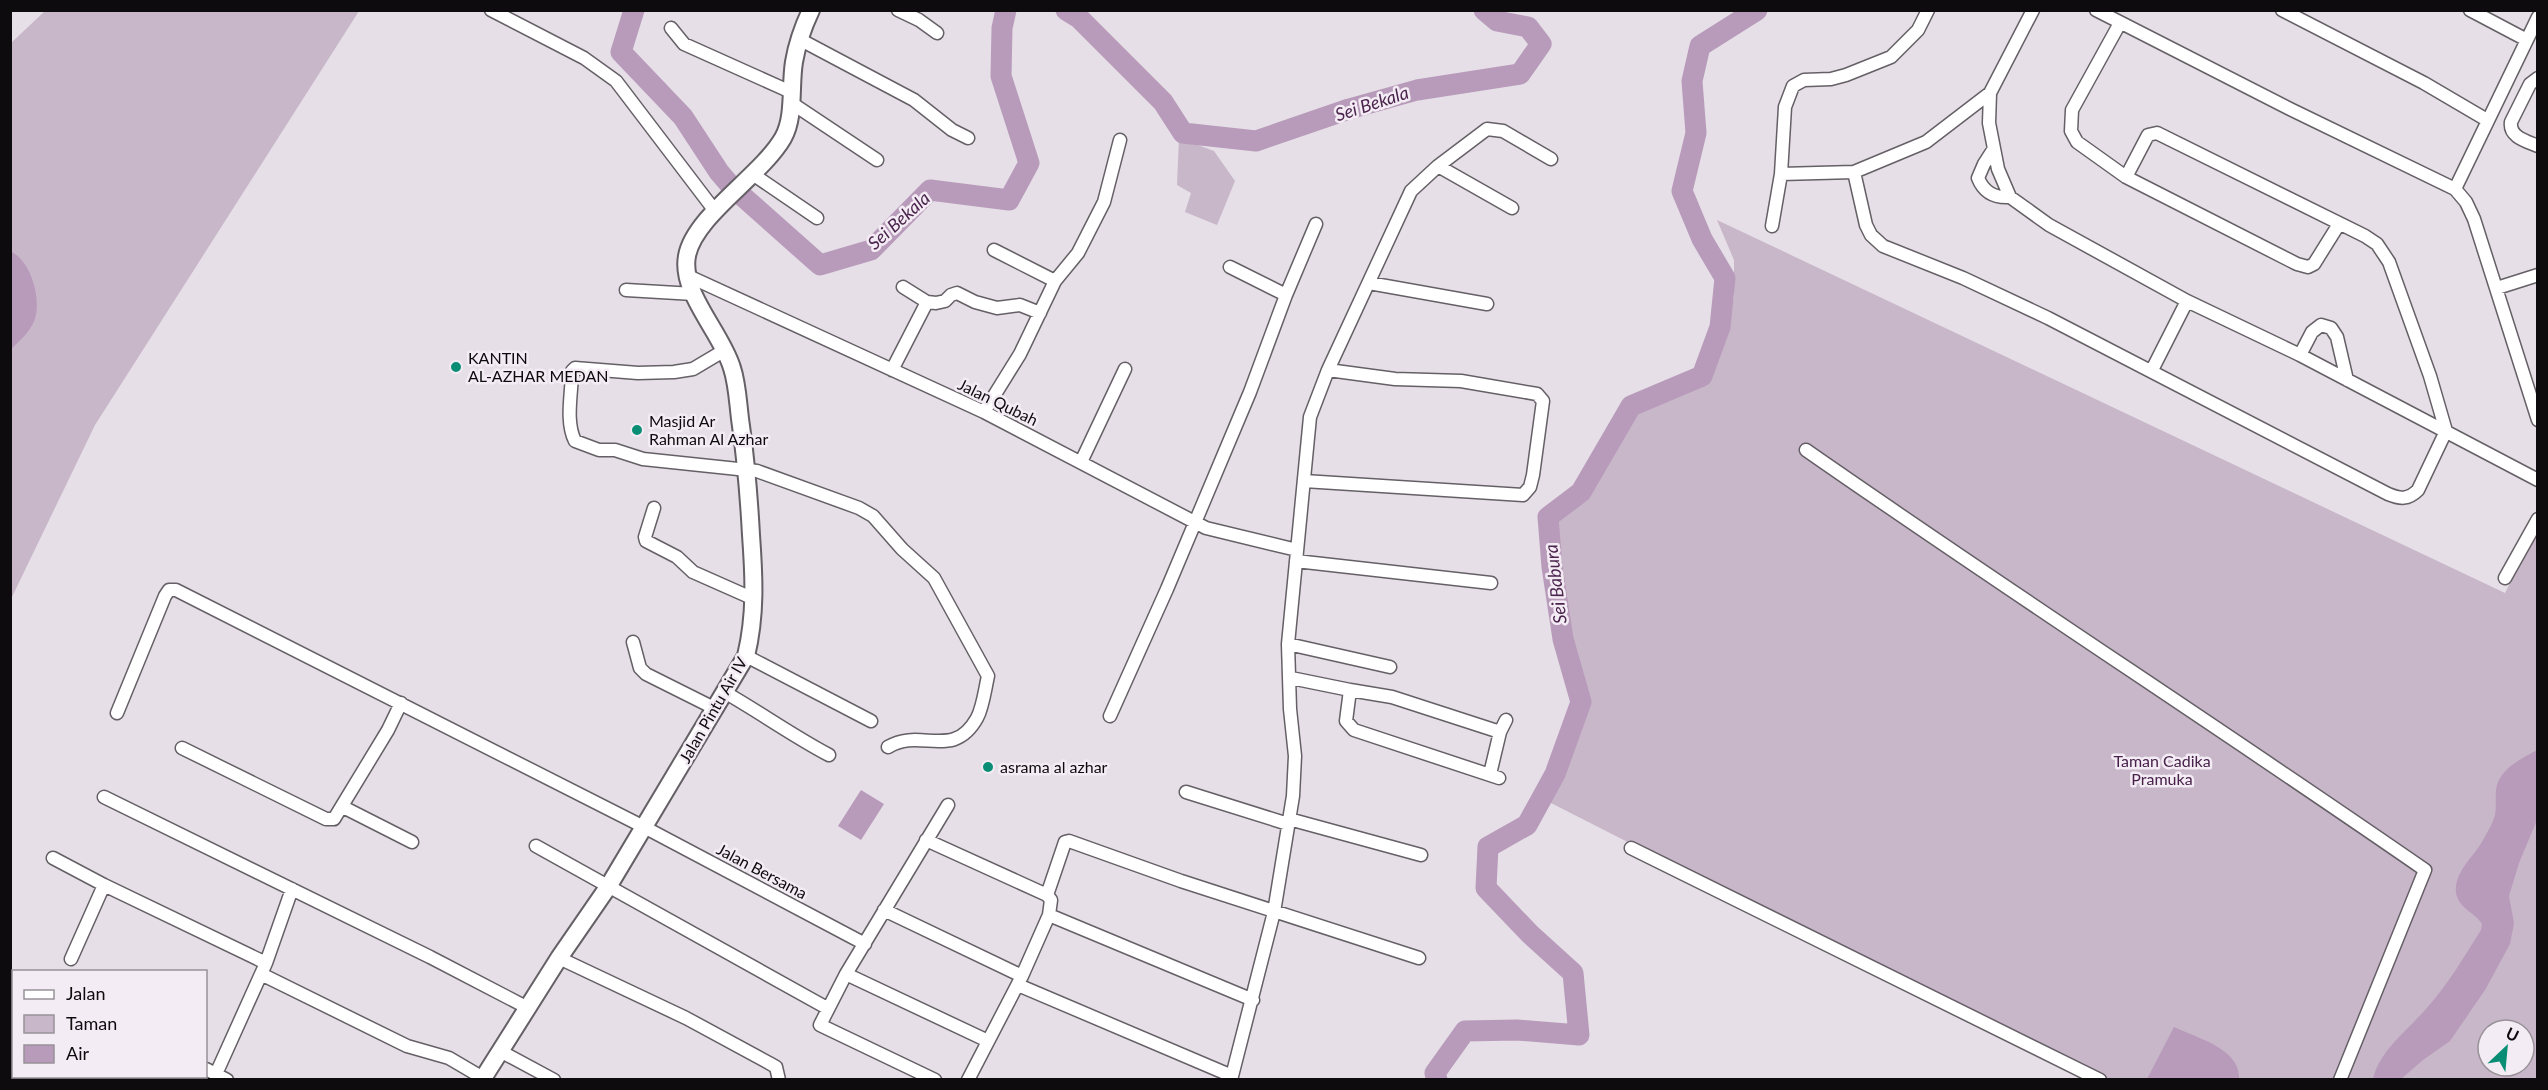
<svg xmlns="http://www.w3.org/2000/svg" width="2548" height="1090" font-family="Lato,sans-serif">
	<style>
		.green { fill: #c8b6c9; fill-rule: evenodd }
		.water { fill: #b89bba }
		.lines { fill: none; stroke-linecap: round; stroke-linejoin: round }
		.river { stroke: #b89bba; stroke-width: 21 }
		.street-casing { stroke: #655f66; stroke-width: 15 }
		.secondary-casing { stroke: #655f66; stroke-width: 20 }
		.street { stroke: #fff; stroke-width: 12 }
		.secondary { stroke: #fff; stroke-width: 16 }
		.poi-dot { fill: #098e75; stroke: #f4ecf4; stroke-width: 2 }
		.labels { text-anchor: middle; stroke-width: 5; stroke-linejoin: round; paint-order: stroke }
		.poi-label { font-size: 16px; fill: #0d0b0d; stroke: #f4ecf4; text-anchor: start }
		.street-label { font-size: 16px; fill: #0d0b0d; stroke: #f4ecf4 }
		.park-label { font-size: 16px; fill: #47214a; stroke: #f4ecf4 }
		.water-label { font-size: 18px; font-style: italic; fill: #4a244d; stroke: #f4ecf4 }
	</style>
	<rect width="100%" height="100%" fill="#e6dfe7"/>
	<!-- green -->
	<path class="green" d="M45,11H359L95,425L11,599V43Z
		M1179,138L1214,151L1235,181L1217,225L1185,212L1191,193L1177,185Z
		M1717,220L2505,593L2537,530V1079H2094L1547,801L1588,702L1566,617L1554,520L1589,495L1637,410L1708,382L1728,328L1734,295V260ZM2488,1030H2524V1066H2488Z"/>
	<!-- water -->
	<path class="water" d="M10,251C30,260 40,294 36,315C33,329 21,340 11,349Z
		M2537,750V820L2519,863L2509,896L2514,923L2510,944L2485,990L2450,1041L2423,1060L2401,1079H2373C2380,1050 2406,1032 2425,1010C2447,986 2464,957 2481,930L2482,924C2476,913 2459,909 2456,893C2454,871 2474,857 2483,840C2487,833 2493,823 2495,815C2497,805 2494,791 2498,782C2505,766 2523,758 2537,750Z
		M861,790L884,804L861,840L838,826Z
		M2174,1027C2197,1038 2241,1049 2239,1079H2147Z"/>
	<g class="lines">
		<!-- river -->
		<path class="river" d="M634,10L621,52L683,117L719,172L731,186L820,265L871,250L930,190L1009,200L1029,163L1001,76L1002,28L1006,10
			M1066,10L1079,18L1163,102L1183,133L1256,141L1349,109L1417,90L1520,74L1541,44L1528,27L1497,21L1484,10
			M1437,1080L1435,1073L1465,1031L1517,1030L1579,1035L1573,973L1530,934L1486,888L1488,847L1527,825L1555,774L1581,702L1563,639L1552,567L1548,517L1581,492L1631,406L1702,376L1720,327L1725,278L1702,239L1682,191L1696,133L1692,81L1700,46L1757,10"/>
		<defs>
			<path id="street" d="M491,10L584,58L616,81L715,211
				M898,10L919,20L937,33
				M2096,10L2290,109L2455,189L2466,202L2474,219L2538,420
				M2282,10L2424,83L2487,120
				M2470,10L2525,39
				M2120,23L2072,110L2071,131L2077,142L2126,177L2297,264L2308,267L2314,264L2339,224
				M671,28L684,44L791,92
				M799,39L914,100L952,130L968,138
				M2538,78L2530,84L2511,122C2509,137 2526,141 2538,146
				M1990,93L1989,123L1998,169L2010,197L2049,225L2187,301L2300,355L2538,480
				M790,102L877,160
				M1993,150L1984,164L1978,178C1984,193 1995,198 2010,197
				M1438,166L1512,208
				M1854,172L1866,225L1871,235L1883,246L1963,278L2048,318L2388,494C2400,499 2408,500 2418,490L2446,431L2430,376L2389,262L2377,244L2365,236L2157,133L2148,135L2126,177
				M1781,174L1854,172L1926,142L1990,93L2033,10
				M754,175L817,218
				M2455,189L2538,17
				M1772,226L1781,174L1785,107L1793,86L1804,80L1831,79L1846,75L1891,57L1918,30L1928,10
				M994,250L1055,281
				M1230,267L1286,295
				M686,275L984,412L1206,528L1297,550
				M1369,283L1487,304
				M903,287L927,302L936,303L945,301L951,295L957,293L975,302L997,308L1020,305L1040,313
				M2497,288L2538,275
				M626,290L694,294
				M725,350L693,369L674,372L638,373L575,368L572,371C572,393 565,421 575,441L599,450H615L643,459L757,471L859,508L873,516L902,549L934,578L988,676C985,689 983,707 977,718C953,761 921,727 888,747
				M2300,355L2312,332L2321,325L2331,328L2337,337L2347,380
				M892,370L927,302
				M2152,370L2187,301
				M984,412L1020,354L1055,281L1078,253L1104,202L1120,140
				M1806,450C2011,593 2220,728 2425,870L2340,1080
				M1081,462L1125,369
				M1304,481L1523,495L1530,487L1533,475L1543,401L1537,394L1461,381L1395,379L1328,370
				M654,508L645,537L646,541L677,557L693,572L754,599
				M1296,561L1491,583
				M2505,578L2538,519
				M633,642L640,668L646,674L716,709
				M1288,644L1390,667
				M746,656L871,721
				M1291,678L1350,690L1346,721L1354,730L1499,778
				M1350,690L1392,697L1500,732L1506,720
				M726,693C761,713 793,736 829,755
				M117,713L165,596L169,590H176L644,827L865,944
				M1110,716L1167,589L1250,392L1286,295L1316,224
				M182,748L326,819H334L388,730L401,703
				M1490,774L1500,732
				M1186,792L1288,824
				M104,797L430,957L528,1008
				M343,807L412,842
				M1289,819L1421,855
				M926,840L1047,895
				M536,846L827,1008
				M1631,848L2100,1080
				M53,858L104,885L266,963L216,1074
				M1047,895L1065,842L1069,841L1181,881L1419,958
				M884,910L1022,976
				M1049,915L1253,1000
				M559,958L686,1018L769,1063L776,1067L779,1080
				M71,959L104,885
				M266,963L292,889
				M261,974L407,1046L449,1058L483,1078
				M846,974L988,1041
				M1018,985L1232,1076
				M10,986L14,987
				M500,1051L554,1080
				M206,1069L227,1080
				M935,1080L820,1025L846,974L948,805
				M968,1080L1022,976L1049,915L1051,900L1047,895
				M1231,1080L1274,912L1293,796L1295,756L1290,709L1288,644L1310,417L1328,370L1411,191L1438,166L1487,129L1503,131L1551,159"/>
			<path id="secondary" d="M482,1080L559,958L608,887L746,656C756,615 754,576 751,535C749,498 746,462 741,426C738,407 738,386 732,368C722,333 680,293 687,256C694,216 761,176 783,138C795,117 790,86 794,62C797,44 803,27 811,10"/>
		</defs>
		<!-- street casing -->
		<use href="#street" class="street-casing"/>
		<!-- secondary casing -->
		<use href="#secondary" class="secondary-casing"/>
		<!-- street -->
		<use href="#street" class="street"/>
		<!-- secondary -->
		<use href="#secondary" class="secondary"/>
	</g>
	<!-- markers -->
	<g class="poi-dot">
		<circle cx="456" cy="367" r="6"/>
		<circle cx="637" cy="430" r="6"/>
		<circle cx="988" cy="767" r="6"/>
	</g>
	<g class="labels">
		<!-- poi labels -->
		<g class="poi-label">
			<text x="468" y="364">KANTIN<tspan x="468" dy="18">AL-AZHAR MEDAN</tspan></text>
			<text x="649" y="427">Masjid Ar<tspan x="649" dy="18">Rahman Al Azhar</tspan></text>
			<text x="1000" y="773">asrama al azhar</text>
		</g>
		<!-- street labels -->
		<g class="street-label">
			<text transform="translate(998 402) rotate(26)" y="6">Jalan Qubah</text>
			<text transform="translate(713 710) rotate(-60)" y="6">Jalan Pintu Air IV</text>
			<text transform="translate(762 871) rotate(28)" y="6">Jalan Bersama</text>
		</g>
		<!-- park labels -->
		<g class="park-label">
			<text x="2162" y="767">Taman Cadika<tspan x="2162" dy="18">Pramuka</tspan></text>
		</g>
		<!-- water labels -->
		<g class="water-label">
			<text transform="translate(1372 104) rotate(-18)" y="6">Sei Bekala</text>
			<text transform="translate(899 221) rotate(-42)" y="6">Sei Bekala</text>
			<text transform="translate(1556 584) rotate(-97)" y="6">Sei Babura</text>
		</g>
	</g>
	<!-- border -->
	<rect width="2548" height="1090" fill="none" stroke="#0d0b0d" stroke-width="24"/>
	<!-- legend -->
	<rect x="12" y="970" width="195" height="108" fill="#f4ecf4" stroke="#989298" stroke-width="1.5"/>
	<rect x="24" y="990" width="30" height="9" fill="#ffffff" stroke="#989298" stroke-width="1.5"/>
	<text x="66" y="1000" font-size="18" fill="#0d0b0d">Jalan</text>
	<rect x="24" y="1015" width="30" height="18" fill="#c8b6c9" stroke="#989298" stroke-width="1.5"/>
	<text x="66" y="1030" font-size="18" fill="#0d0b0d">Taman</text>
	<rect x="24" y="1045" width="30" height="18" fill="#b89bba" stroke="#989298" stroke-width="1.5"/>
	<text x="66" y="1060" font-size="18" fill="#0d0b0d">Air</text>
	<!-- north arrow -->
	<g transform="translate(2506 1048) rotate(26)"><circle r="28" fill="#f4ecf4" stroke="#989298" stroke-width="1.5"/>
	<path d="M0-4.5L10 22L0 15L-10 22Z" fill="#098e75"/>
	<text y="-9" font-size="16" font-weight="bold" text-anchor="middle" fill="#0d0b0d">U</text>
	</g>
</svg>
